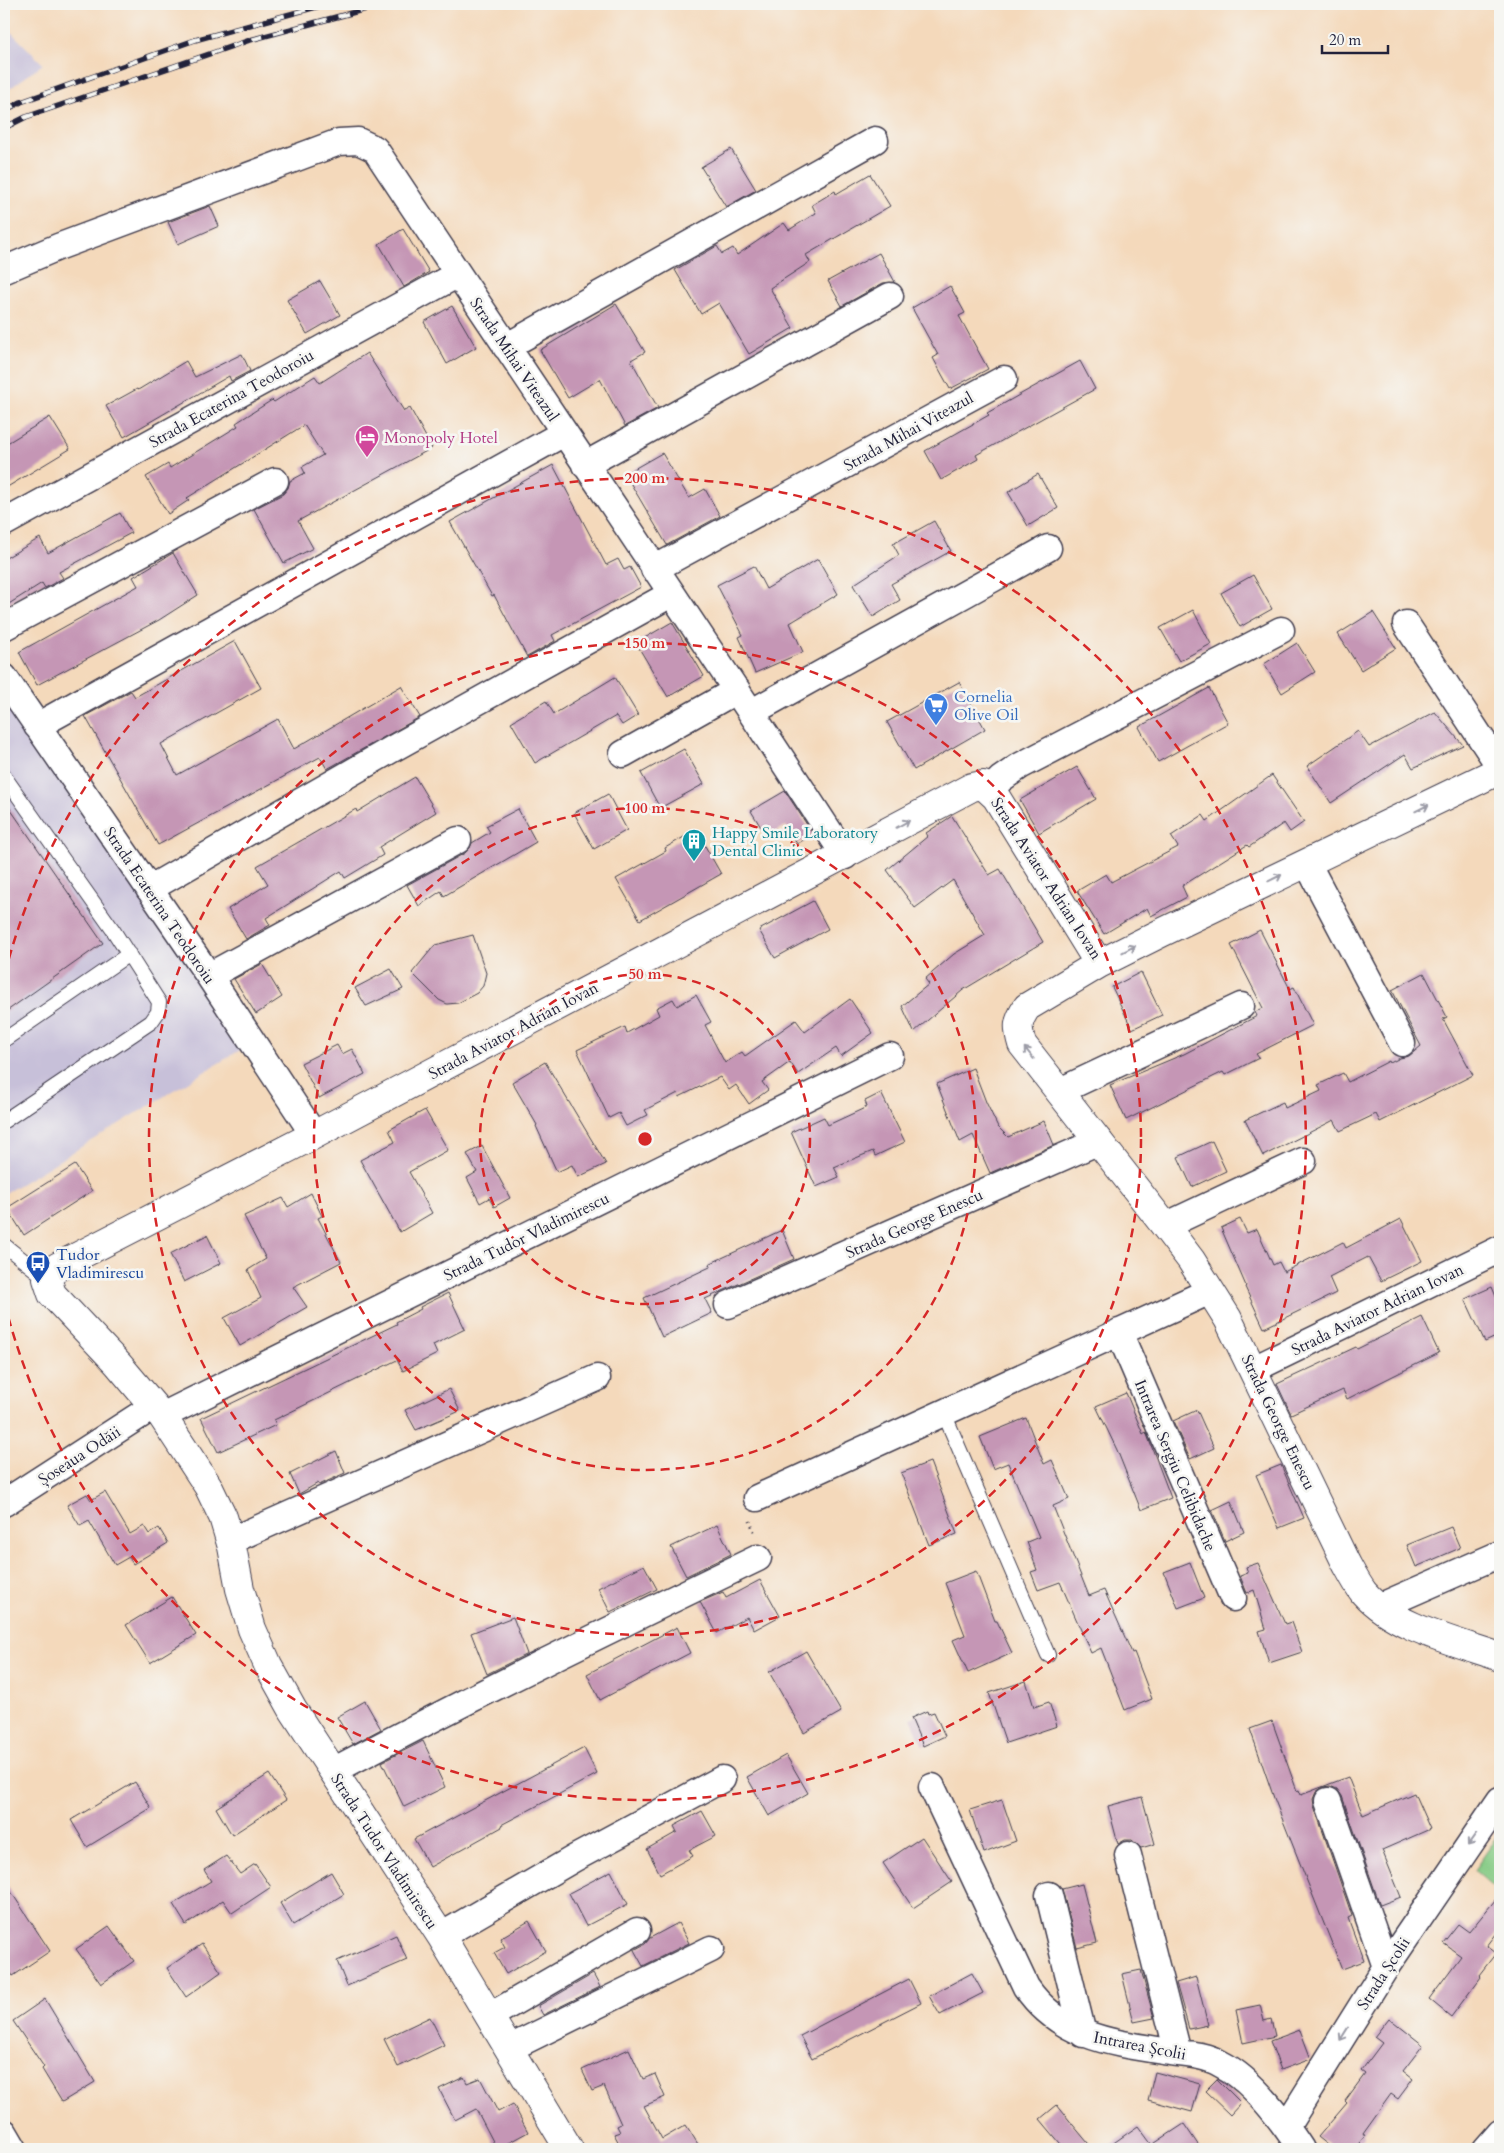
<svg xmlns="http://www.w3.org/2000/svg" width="1504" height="2153" font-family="Cardo,serif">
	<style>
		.industrial { fill: #c7c0d9 }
		.green { fill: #86cb85; stroke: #547660 }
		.building { fill: #c596b5 }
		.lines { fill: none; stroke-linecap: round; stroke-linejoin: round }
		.lane-casing { stroke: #423d4e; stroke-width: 16 }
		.street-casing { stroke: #423d4e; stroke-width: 29 }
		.secondary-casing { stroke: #423d4e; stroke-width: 30 }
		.path { stroke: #423d4e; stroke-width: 3; stroke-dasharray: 1 4; stroke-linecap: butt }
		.lane { stroke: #fff; stroke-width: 14 }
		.street { stroke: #fff; stroke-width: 26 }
		.secondary { stroke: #fff; stroke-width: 28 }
		.rail-casing { stroke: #22223b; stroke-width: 5.5 }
		.rail { stroke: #f6f6f2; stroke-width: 4; stroke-dasharray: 11; stroke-linecap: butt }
		.oneway { stroke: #9c9ca7 }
		.ring { fill: none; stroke: #d62828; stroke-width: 2.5; stroke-dasharray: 9 6 }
		.labels { text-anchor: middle; stroke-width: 5; stroke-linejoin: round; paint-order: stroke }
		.street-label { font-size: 16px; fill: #22223b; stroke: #f6f6f2 }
		.hotel-label { font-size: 16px; fill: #b23c85; stroke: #f6f6f2; text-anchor: start }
		.shop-label { font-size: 16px; fill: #366cbe; stroke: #f6f6f2; text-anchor: start }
		.culture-label { font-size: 16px; fill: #0d838f; stroke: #f6f6f2; text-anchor: start }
		.transit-label { font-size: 16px; fill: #164399; stroke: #f6f6f2; text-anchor: start }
		.centre { fill: #d62828; stroke: #f6f6f2; stroke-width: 2.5 }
		.ring-label { font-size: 15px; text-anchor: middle; font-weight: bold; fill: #d62828; stroke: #f6f6f2; stroke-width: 5; stroke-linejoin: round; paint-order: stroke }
	</style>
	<rect width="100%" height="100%" fill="#f6f6f2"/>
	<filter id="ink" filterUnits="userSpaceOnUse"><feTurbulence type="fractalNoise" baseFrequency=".02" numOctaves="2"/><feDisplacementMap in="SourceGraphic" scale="10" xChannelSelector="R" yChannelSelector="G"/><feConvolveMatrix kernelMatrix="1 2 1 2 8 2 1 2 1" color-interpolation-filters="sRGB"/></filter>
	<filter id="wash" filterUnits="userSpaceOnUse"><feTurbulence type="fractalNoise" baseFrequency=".0096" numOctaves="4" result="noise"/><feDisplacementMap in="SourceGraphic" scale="20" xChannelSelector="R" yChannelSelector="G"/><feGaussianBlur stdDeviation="1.12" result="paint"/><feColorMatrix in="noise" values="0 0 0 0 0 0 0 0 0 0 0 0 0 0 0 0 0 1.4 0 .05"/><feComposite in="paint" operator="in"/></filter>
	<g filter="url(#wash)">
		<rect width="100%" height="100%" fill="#f4d9bb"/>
		<!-- industrial -->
		<path class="industrial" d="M4,25L43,64L4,93Z
			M4,695L250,1044L4,1194Z"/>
		<!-- green -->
		<path class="green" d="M1500,1833V1893L1474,1870Z"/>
		<g id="blocks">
			<!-- building -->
			<path class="building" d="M731,149L756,190L726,207L701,167Z
				M870,174L890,206L806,255L810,262L770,288L793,328L749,354L719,303L701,314L675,270L717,246L722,254L733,248L737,255L784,223L789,230L816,213L812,205L835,191L836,194Z
				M210,206L219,226L178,244L168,222Z
				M403,229L429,272L404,287L379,244Z
				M879,253L895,282L883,283L842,306L828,281Z
				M320,281L340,315L307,334L287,300Z
				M950,286L965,313L959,316L988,369L950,389L933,358L938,355L912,308Z
				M616,304L645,352L631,360L658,408L625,426L600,379L568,398L540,350Z
				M452,306L476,347L447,364L424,322Z
				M367,353L404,411L410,408L432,448L298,521L313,548L284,563L254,509L283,494L288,488L290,481L305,473L302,467L323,455L304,425L187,498L189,500L168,514L146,477L168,464L170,468L238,426L236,423L272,400L274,402L315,376L320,383Z
				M242,354L250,371L231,381L229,376L124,437L106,406L137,389L138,390L186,361L195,377Z
				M1080,361L1095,389L976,455L978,459L941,480L925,451L989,415L987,413Z
				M50,417L70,449L4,489V445Z
				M662,453L689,498L705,489L720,516L667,545L625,474Z
				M553,465L606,565L618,559L624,570L630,567L641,587L552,635L555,641L527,657L494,595L492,596L450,522Z
				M1038,474L1058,508L1028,526L1008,492Z
				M120,513L131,533L59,572L63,578L45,588L42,583L4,607V559L40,538L48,553Z
				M934,521L951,551L891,584L900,600L873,617L853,585L899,555L893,544Z
				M173,553L198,595L159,620L37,685L19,652L138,586L133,577Z
				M818,559L838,594L790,623L803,652L755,673L739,637L743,635L717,585L754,566L766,589Z
				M1253,575L1272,609L1240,627L1221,593Z
				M1193,610L1211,644L1179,661L1160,628Z
				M1373,612L1396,648L1361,670L1338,634Z
				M672,622L704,676L668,697L636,643Z
				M235,641L261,688L161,744L177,775L278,719L294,749L401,686L420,717L327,769L320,757L158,845L85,716L131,691L135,697Z
				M1297,643L1315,672L1282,693L1264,664Z
				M615,677L638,715L622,725L616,716L535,763L511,722L546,701L554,714Z
				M959,682L985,729L914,770L887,722Z
				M1209,688L1228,723L1158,762L1139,727Z
				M1435,712L1463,745L1413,768L1405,754L1331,803L1307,766L1358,731L1369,747Z
				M684,749L704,784L660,808L641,773Z
				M1077,767L1096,799L1039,833L1020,800Z
				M1272,775L1304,822L1290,832L1284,823L1249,847L1247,845L1182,886L1187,897L1151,916L1147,908L1104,934L1077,891L1106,874L1111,882L1178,847L1171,836L1203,815L1207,821Z
				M415,777L436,812L379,847L383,855L345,878L341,871L266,918L270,925L246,939L228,909L268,884L257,866L356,809L357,812Z
				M785,791L813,834L797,844L786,826L767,837L751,811Z
				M608,794L627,830L594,849L574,813Z
				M4,800L103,943L4,1013Z
				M518,809L536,842L444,896L441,891L419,906L407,885L465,853L470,848L472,843L490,832L486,826Z
				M952,816L989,875L1000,869L1043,942L963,990L914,1032L902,1006L929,984L925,979L954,954L985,935L953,880L915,908L887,870L928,836L926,833Z
				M696,830L721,874L640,920L616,879L666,851L665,848Z
				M813,901L828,929L775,958L759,930Z
				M1260,930L1290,989L1294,987L1313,1025L1256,1054L1259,1058L1225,1075L1223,1072L1126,1120L1110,1085L1184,1054L1257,1016L1255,1012L1263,1008L1231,945Z
				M473,935L486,973L483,986L477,993L458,1003L447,1004L439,1000L412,973L435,945Z
				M262,964L282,997L256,1014L234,979Z
				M391,969L403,989L366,1006L355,988Z
				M1141,972L1162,1015L1132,1029L1112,987Z
				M1424,973L1447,1017L1443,1019L1473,1075L1380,1122L1376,1114L1340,1131L1334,1120L1263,1156L1245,1120L1283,1102L1285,1108L1321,1091L1318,1085L1343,1073L1348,1082L1389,1061L1390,1063L1400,1058L1409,1056L1421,1046L1392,990Z
				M696,995L711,1022L705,1025L725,1063L742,1052L745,1056L796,1020L805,1032L850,999L873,1033L841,1056L836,1048L798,1074L790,1062L762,1082L768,1090L749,1104L736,1085L729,1090L720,1077L679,1097L678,1093L645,1110L648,1115L626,1126L619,1113L609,1118L577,1050L625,1027L627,1033L659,1015L656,1008L673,999L677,1006Z
				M337,1045L342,1054L352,1049L365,1074L319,1098L301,1063Z
				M545,1062L606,1164L578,1177L572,1165L557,1172L536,1126L537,1125L512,1082Z
				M973,1068L986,1102L998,1127L1008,1137L1044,1121L1054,1145L990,1173L973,1135L960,1142L937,1084Z
				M881,1093L905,1142L875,1156L873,1151L834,1167L839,1177L816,1187L791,1132L824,1117L828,1125L867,1107L865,1101Z
				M425,1110L448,1150L409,1172L432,1213L400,1232L360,1160L395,1142L389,1130Z
				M1212,1141L1226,1171L1192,1187L1178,1157Z
				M482,1146L510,1198L494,1207L489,1198L480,1203L467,1178L477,1172L467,1154Z
				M75,1165L92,1191L24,1235L7,1208Z
				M311,1193L322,1216L318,1218L341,1262L293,1287L307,1307L240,1346L224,1318L261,1298L248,1270L266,1259L244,1216L283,1198L288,1207Z
				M1240,1219L1247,1233L1257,1229L1273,1265L1279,1262L1284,1272L1343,1242L1346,1248L1401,1219L1422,1261L1381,1281L1368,1257L1329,1277L1336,1293L1264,1328L1245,1287L1246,1286L1221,1228Z
				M782,1230L794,1259L705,1299L712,1313L662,1337L644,1298L710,1267L709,1264Z
				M207,1235L221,1263L184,1282L170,1254Z
				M1492,1287L1500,1306V1335L1485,1342L1465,1299Z
				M448,1293L465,1329L433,1345L437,1354L403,1371L397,1360L274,1420L276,1425L218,1452L201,1418L397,1324L396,1322L421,1309L420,1307Z
				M1422,1317L1439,1353L1347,1399L1343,1390L1291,1414L1277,1384L1356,1347L1357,1349Z
				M449,1389L460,1411L416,1430L405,1410Z
				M1126,1393L1143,1434L1146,1432L1171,1498L1141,1510L1117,1450L1096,1406Z
				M1197,1410L1214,1448L1190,1459L1173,1421Z
				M1026,1418L1044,1464L1052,1460L1069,1499L1053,1506L1089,1596L1104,1590L1132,1653L1134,1652L1152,1699L1125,1710L1101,1648L1091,1653L1060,1582L1038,1590L1031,1572L1037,1570L1027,1542L1039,1537L1008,1463L993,1469L980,1437Z
				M336,1451L345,1473L319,1485L318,1483L299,1494L290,1474Z
				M930,1462L957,1534L929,1545L901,1473Z
				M1281,1465L1304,1518L1279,1528L1256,1475Z
				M105,1492L130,1534L144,1526L149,1534L159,1528L168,1543L133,1564L129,1557L115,1565L89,1521L80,1526L67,1505L87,1494L91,1500Z
				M1231,1501L1244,1532L1225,1541L1212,1510Z
				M717,1525L731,1554L686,1576L671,1547Z
				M1451,1527L1460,1548L1416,1567L1407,1545Z
				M1190,1562L1204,1598L1178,1608L1164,1572Z
				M1258,1563L1285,1624L1291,1622L1302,1652L1269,1663L1259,1631L1266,1629L1254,1590L1247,1593L1240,1576L1248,1573L1246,1567Z
				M644,1565L657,1589L610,1612L598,1588Z
				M976,1571L995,1621H997L1012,1653L968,1673L953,1640L965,1635L945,1583Z
				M760,1580L780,1616L754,1630L747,1617L717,1633L700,1602L723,1592L726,1598Z
				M172,1597L196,1635L150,1663L126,1625Z
				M513,1617L527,1654L487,1674L471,1633Z
				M677,1627L690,1653L600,1700L587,1674Z
				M806,1651L841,1712L804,1733L769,1672Z
				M1026,1681L1034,1707L1049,1702L1057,1726L1006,1743L989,1693Z
				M365,1701L381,1729L353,1744L337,1717Z
				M927,1711L928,1714L934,1712L945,1736L923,1746L911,1718Z
				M1272,1721L1297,1791L1299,1790L1301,1795L1348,1777L1363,1815L1414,1793L1430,1829L1382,1850L1401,1897L1380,1905L1342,1796L1337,1789L1330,1786L1323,1787L1316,1792L1313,1799L1314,1806L1352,1916L1348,1918L1364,1961L1342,1969L1274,1798L1250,1729Z
				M423,1741L445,1787L404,1807L382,1762Z
				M584,1748L597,1774L501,1825L502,1827L430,1867L414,1839Z
				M786,1755L808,1793L769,1816L747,1777Z
				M269,1774L286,1800L232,1835L216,1808Z
				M135,1782L151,1808L87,1847L71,1820Z
				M1142,1797L1155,1844L1141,1848L1132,1840H1125L1118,1844L1108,1806Z
				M1002,1800L1016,1841L984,1853L970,1810Z
				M702,1811L716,1836L689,1850L693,1856L660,1874L647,1849L677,1832L674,1826Z
				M922,1837L952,1882L913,1908L883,1863Z
				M226,1856L240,1874L255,1864L271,1887L232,1913L223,1900L186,1925L173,1904L211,1881L204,1870Z
				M611,1871L628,1904L586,1926L569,1893Z
				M331,1872L344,1894L293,1925L280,1903Z
				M4,1881L50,1951L13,1976L4,1963Z
				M1082,1884L1097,1943L1077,1948L1062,1889Z
				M1500,1894V1929L1487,1946L1496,1953L1479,1975L1481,1977L1451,2017L1429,1999L1461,1956L1443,1943L1458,1924L1469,1932Z
				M529,1921L546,1951L506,1974L494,1953L505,1947L500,1938Z
				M678,1923L689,1943L643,1966L634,1950L645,1944L650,1938Z
				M109,1926L134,1961L101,1984L76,1949Z
				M396,1935L407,1960L347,1986L337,1961Z
				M202,1944L221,1972L186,1997L167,1968Z
				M1141,1970L1154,2018L1134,2022L1122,1974Z
				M972,1973L983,1993L940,2015L929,1996Z
				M593,1974L600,1987L543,2015L538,2006Z
				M1196,1977L1208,2025L1189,2029L1176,1983Z
				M909,1979L921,2003L812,2059L800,2036Z
				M45,1999L95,2082L62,2102L42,2069L44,2067L13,2021Z
				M1260,2005L1264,2021L1271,2019L1275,2036L1243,2043L1236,2010Z
				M430,2017L444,2045L398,2067L384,2039Z
				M1389,2018L1423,2045L1403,2071L1413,2079L1398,2099L1391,2094L1363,2133L1365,2136L1354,2149H1333L1318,2137L1347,2103L1345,2101L1365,2074L1361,2071L1382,2043L1374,2037Z
				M1300,2030L1311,2059L1281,2070L1270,2041Z
				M629,2049L643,2079L655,2074L665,2097L644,2106L662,2139L686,2125L701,2149H622L614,2134L620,2132L617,2126L621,2124L604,2086L592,2091L582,2070Z
				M1155,2072L1200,2084L1192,2112L1148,2100Z
				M464,2077L467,2083L480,2078L498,2112L513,2104L528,2132L497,2149L476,2109L455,2120L439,2089Z
				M1217,2079L1241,2103L1230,2115L1205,2091Z
				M1057,2105L1073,2125L1093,2149H1065L1040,2119Z
				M1184,2124L1201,2149H1105L1138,2126L1152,2145Z"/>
		</g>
	</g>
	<g filter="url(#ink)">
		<use href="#blocks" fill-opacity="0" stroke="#423d4e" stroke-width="1"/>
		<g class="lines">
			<defs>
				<path id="lane" d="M4,776L113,930L159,1002L158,1012L151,1022L4,1121
					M4,1040L129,954
					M4,1245L47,1279
					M943,1411L1048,1655"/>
				<path id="street" d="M4,270L58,247L339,142L358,141L375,149C531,385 691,618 845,856
					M506,347L875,140
					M585,465L890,296
					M4,523L458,274
					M654,569L1004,379
					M1406,624L1500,767
					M4,627L275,481
					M4,677L209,976L314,1135
					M752,712L1048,548
					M37,726L564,433
					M623,754L737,690
					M990,790L1001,779L1020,766L1281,630
					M1307,863L1402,1043
					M149,889L394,748L671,594
					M209,976L458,840
					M1060,1091L1241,1006
					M1165,1226L1303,1161
					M728,1305L1099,1141
					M1119,1332L1233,1598
					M1254,1369L1500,1249
					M162,1416L890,1056
					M757,1498L1210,1291
					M4,1503L154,1406
					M230,1541L597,1378
					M1379,1607L1500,1554
					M333,1771C473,1696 615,1627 758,1558
					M932,1787L1026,1987C1061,2038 1113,2043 1170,2052C1187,2054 1206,2055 1221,2064C1253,2080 1282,2120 1301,2149
					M1328,1801L1386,1967
					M1128,1855L1178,2053
					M1049,1895L1083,2034
					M441,1936L575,1858L722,1779
					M490,2016L637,1931
					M510,2048L711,1949
					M1286,2127L1386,1967L1500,1800
					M4,2132L14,2149
					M1486,2149L1500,2133"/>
				<path id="secondary" d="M1099,964L1027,1007C1017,1022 1017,1027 1022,1044L1165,1226L1191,1260L1228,1319L1346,1563C1352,1574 1357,1584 1364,1593C1395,1628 1458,1642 1500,1657
					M569,2149L441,1936L293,1710L268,1665L252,1629L240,1589L232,1547L223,1517L208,1486L162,1416L118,1364L52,1294L47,1279L57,1267L314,1135L972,787L983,785L996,797L1099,964L1161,933L1500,770"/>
			</defs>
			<!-- lane casing -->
			<use href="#lane" class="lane-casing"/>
			<!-- street casing -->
			<use href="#street" class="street-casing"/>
			<!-- secondary casing -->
			<use href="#secondary" class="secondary-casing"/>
			<!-- path -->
			<path class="path" d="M4,240H11
				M750,1521L755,1534"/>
			<!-- lane -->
			<use href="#lane" class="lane"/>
			<!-- street -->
			<use href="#street" class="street"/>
			<!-- secondary -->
			<use href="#secondary" class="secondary"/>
			<defs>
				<path id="rail" d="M4,111L21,102L195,40L327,4
					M4,128L26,117L250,40L385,4"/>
			</defs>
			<!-- rail casing -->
			<use href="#rail" class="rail-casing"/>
			<!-- rail -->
			<use href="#rail" class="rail"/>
		</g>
		<!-- one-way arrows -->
		<defs><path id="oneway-shaft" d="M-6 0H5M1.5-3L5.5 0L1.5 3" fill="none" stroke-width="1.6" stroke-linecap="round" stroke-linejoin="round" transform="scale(1.25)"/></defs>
		<g class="oneway">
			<use href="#oneway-shaft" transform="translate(1422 808) rotate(-26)"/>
			<use href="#oneway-shaft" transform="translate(903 824) rotate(-29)"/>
			<use href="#oneway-shaft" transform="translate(1275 878) rotate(-26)"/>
			<use href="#oneway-shaft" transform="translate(1129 949) rotate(-27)"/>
			<use href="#oneway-shaft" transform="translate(1029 1053) rotate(-129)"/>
			<use href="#oneway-shaft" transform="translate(1472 1840) rotate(126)"/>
			<use href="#oneway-shaft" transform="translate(1344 2034) rotate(122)"/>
		</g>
	</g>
	<!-- distance rings -->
	<g class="ring">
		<circle cx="645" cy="1139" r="165"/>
		<circle cx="645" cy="1139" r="331"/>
		<circle cx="645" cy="1139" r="496"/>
		<path d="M5 973A661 661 0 1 1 5 1305"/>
	</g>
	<!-- icons -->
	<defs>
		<symbol id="hotel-pin" viewBox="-11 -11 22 30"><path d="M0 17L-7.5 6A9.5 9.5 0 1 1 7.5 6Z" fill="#d1479c" stroke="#f6f6f2"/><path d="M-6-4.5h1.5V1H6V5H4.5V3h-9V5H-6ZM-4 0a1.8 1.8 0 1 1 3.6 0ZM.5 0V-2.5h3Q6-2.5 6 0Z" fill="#fff"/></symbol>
		<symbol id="supermarket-pin" viewBox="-11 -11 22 30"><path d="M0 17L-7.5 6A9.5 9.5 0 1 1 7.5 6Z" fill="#3f7fe0" stroke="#f6f6f2"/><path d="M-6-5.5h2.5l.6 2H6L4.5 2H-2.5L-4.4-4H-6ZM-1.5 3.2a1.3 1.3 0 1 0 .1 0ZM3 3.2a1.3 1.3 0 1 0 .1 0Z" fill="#fff"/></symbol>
		<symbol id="building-pin" viewBox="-11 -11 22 30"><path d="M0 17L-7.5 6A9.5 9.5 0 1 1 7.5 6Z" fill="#0f9aa8" stroke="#f6f6f2"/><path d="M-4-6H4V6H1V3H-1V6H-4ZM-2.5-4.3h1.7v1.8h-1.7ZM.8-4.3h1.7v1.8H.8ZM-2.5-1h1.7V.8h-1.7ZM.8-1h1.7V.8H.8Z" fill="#fff"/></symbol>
		<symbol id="bus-pin" viewBox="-11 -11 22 30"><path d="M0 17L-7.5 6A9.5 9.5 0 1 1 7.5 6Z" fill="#1a4fb4" stroke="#f6f6f2"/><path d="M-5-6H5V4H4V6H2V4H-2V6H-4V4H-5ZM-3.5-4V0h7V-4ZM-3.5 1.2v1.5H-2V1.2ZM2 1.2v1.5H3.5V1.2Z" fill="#fff"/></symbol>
	</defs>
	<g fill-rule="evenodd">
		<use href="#hotel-pin" x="353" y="423" width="28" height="38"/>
		<use href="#supermarket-pin" x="922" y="691" width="28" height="38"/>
		<use href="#building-pin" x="680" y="827" width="28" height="38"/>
		<use href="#bus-pin" x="24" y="1249" width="28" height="38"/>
	</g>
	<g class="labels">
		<!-- street labels -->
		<g class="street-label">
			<text transform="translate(515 359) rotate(56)" y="6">Strada Mihai Viteazul</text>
			<text transform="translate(231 398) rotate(-29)" y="6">Strada Ecaterina Teodoroiu</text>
			<text transform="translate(908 431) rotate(-29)" y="6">Strada Mihai Viteazul</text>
			<text transform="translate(1047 878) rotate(57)" y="6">Strada Aviator Adrian Iovan</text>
			<text transform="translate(160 905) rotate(56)" y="6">Strada Ecaterina Teodoroiu</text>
			<text transform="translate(513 1030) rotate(-28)" y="6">Strada Aviator Adrian Iovan</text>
			<text transform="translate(914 1223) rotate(-24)" y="6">Strada George Enescu</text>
			<text transform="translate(526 1236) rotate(-26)" y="6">Strada Tudor Vladimirescu</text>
			<text transform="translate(1377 1309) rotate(-26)" y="6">Strada Aviator Adrian Iovan</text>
			<text transform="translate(1279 1422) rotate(64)" y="6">Strada George Enescu</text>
			<text transform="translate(79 1455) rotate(-33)" y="6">Șoseaua Odăii</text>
			<text transform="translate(1176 1465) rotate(67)" y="6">Intrarea Sergiu Celibidache</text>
			<text transform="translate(385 1851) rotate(57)" y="6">Strada Tudor Vladimirescu</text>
			<text transform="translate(1383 1973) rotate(-57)" y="6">Strada Școlii</text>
			<text transform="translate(1140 2045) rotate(11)" y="6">Intrarea Școlii</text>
		</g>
		<!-- hotel labels -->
		<g class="hotel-label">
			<text x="384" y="443">Monopoly Hotel</text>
		</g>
		<!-- shop labels -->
		<g class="shop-label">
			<text x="954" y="702">Cornelia<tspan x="954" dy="18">Olive Oil</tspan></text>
		</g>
		<!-- culture labels -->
		<g class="culture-label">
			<text x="712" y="838">Happy Smile Laboratory<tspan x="712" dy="18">Dental Clinic</tspan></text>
		</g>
		<!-- transit labels -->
		<g class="transit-label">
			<text x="56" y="1260">Tudor<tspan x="56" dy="18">Vladimirescu</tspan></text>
		</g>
	</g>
	<circle cx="645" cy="1139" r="8" class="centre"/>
	<g class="ring-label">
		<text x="645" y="483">200 m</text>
		<text x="645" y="648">150 m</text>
		<text x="645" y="813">100 m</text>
		<text x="645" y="979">50 m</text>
	</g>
	<!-- margin -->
	<rect width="1504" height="2153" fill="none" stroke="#f6f6f2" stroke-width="20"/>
	<!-- scale -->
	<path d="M1322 45v8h66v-8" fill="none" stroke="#22223b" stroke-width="2.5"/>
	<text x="1329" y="45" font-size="15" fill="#22223b" stroke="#f6f6f2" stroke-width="4" paint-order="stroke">20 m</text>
</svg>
